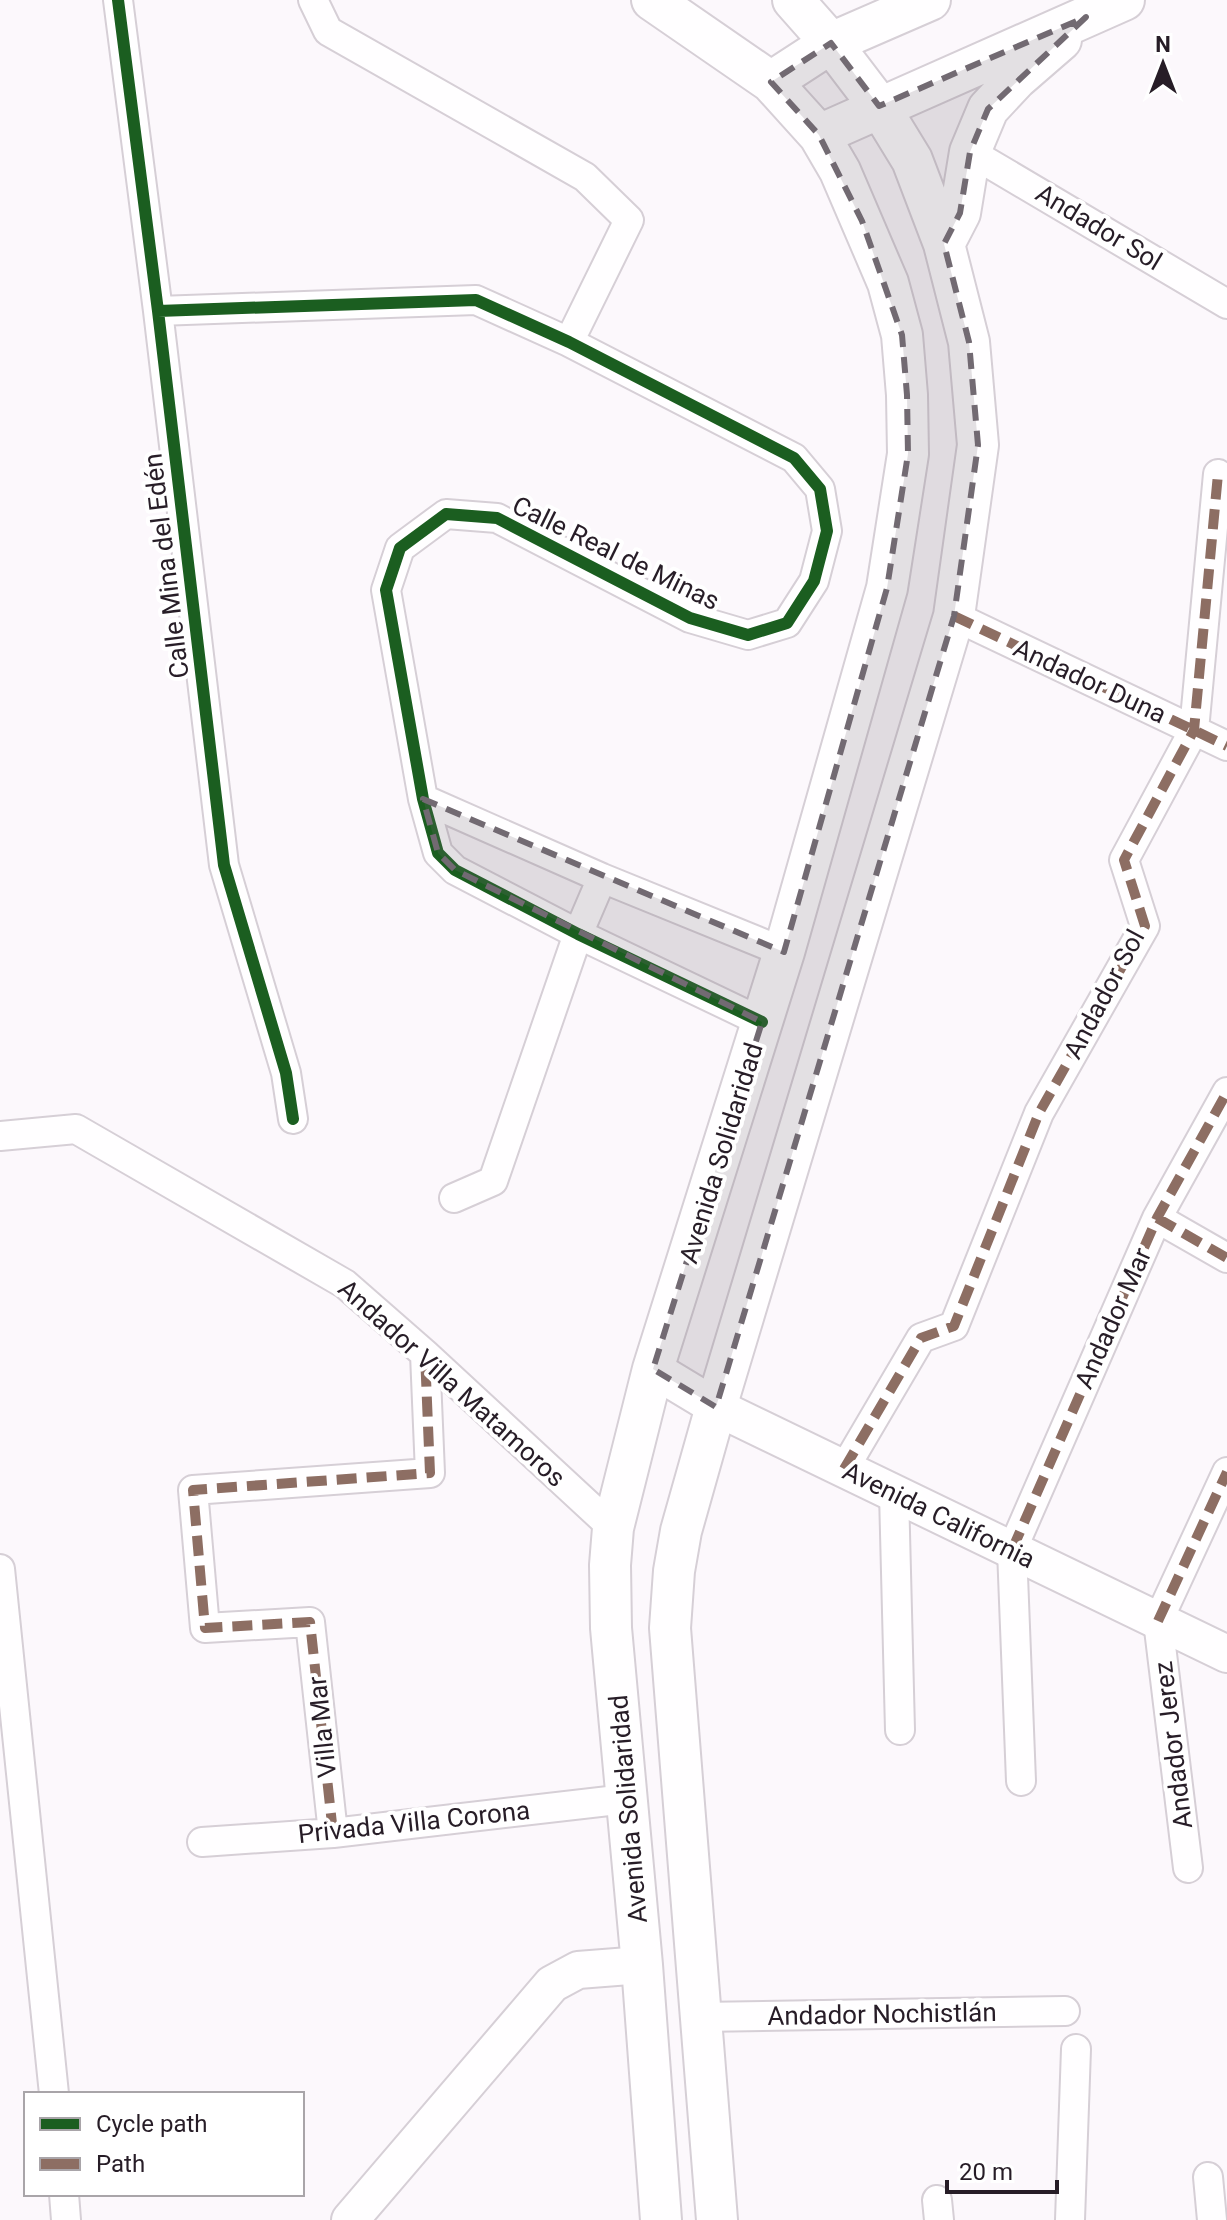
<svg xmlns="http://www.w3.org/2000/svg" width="1227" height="2220" font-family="Roboto,sans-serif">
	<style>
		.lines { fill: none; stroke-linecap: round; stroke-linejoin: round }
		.minor-casing { stroke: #d6cfd6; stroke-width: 32 }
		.tertiary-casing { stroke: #d6cfd6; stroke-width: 40 }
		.secondary-casing { stroke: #d6cfd6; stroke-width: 44 }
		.minor { stroke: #fffeff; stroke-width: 28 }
		.tertiary { stroke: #fffeff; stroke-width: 36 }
		.secondary { stroke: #fffeff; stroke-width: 40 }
		.quiet { stroke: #8d6e63; stroke-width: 10; stroke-dasharray: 20 10; stroke-linecap: butt }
		.cycleway-casing { stroke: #fff; stroke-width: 17 }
		.cycleway { stroke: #1b5e20; stroke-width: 12 }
		.marked { fill: #726a72; fill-opacity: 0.2; stroke: #726a72; stroke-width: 6; stroke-dasharray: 16 10; stroke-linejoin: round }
		.labels { text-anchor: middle; stroke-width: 8; stroke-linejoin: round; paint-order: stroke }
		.street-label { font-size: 26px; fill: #271d27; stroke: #fff }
	</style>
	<rect width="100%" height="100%" fill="#fcf8fc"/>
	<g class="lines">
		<defs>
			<path id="minor" d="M118,0L158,311L224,865L286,1073L293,1119
				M313,0L328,31L585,177L629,220L569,342
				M970,152L1227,304
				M158,311L476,300L569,342L794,458L820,489L827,531L814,581L787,623L748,635L690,618L497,518L446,514L400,548L386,590L423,799L438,853L455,870L578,934L762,1022
				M954,616L1227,746
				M423,799L602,878L784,952
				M0,1136L76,1129L345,1284L425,1354L613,1528
				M454,1198L493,1181L578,934L602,878
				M1157,1218L1227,1258
				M844,1469L921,1338L954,1326L1039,1113L1145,926L1124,860L1194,730L1218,474
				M894,1493L900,1730
				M0,1569L54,2094
				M1021,1781L1012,1550L1157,1218L1227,1092
				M333,1833L310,1622L205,1628L193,1490L430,1473L425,1354
				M202,1842L333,1833L626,1799
				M1188,1868L1158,1621L1227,1472
				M699,2017L1065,2011
				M1208,2177L1212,2220
				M64,2194L66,2220
				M937,2200L939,2220
				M1070,2220L1076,2049"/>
			<path id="tertiary" d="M653,1369L716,1407L1227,1654
				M350,2220L552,1984L578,1970L642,1965"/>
			<path id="secondary" d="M652,0L771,82L819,135L840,171L888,283L902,335L907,395L908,454L887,588L784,952L653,1369L613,1528L610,1565L611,1628L642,1965L661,2220
				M771,82L831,43L930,0
				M819,135L1124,0
				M944,244L960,213L970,152L988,109L1016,79L1061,40
				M717,2220L670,1628L674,1571L681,1531L716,1407L954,616L978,445L969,342L944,244L912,160L879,106L831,43L793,0"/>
		</defs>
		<!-- minor casing -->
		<use href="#minor" class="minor-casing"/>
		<!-- tertiary casing -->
		<use href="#tertiary" class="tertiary-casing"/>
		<!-- secondary casing -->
		<use href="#secondary" class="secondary-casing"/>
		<!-- minor -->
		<use href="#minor" class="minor"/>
		<!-- tertiary -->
		<use href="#tertiary" class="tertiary"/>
		<!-- secondary -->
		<use href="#secondary" class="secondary"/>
		<!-- quiet -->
		<path class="quiet" d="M954,616L1227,746
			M1157,1218L1227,1258
			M844,1469L921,1338L954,1326L1039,1113L1145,926L1124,860L1194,730L1218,474
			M1012,1550L1157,1218L1227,1092
			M1158,1621L1227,1472
			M333,1833L310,1622L205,1628L193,1490L430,1473L425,1354"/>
		<defs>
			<path id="cycleway" d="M118,0L158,311L224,865L286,1073L293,1119
				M158,311L476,300L569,342L794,458L820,489L827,531L814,581L787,623L748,635L690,618L497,518L446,514L400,548L386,590L423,799L438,853L455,870L578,934L762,1022"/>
		</defs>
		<!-- cycleway casing -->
		<use href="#cycleway" class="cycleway-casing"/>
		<!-- cycleway -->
		<use href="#cycleway" class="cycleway"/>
	</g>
	<!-- marked area -->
	<path class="marked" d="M1086,17L988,109L970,152L960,213L944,244L969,342L978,445L954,616L716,1407L653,1369L762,1022L455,870L438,853L423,799L784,952L887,588L908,454L907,395L902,335L862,221L819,135L771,82L831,43L879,106Z"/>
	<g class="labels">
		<!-- street labels -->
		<g class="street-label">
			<text transform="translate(1099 227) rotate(31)" y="9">Andador Sol</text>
			<text transform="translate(616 553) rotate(26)" y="9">Calle Real de Minas</text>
			<text transform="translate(166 566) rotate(-97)" y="9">Calle Mina del Edén</text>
			<text transform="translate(1090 681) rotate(25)" y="9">Andador Duna</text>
			<text transform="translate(1104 994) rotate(-62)" y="9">Andador Sol</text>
			<text transform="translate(721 1153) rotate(-73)" y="9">Avenida Solidaridad</text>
			<text transform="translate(1113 1318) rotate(-66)" y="9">Andador Mar</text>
			<text transform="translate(452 1383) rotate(42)" y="9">Andador Villa Matamoros</text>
			<text transform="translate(939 1515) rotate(26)" y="9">Avenida California</text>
			<text transform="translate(322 1727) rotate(-96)" y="9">Villa Mar</text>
			<text transform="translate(1173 1745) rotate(-97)" y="9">Andador Jerez</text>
			<text transform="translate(628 1809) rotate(-95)" y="9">Avenida Solidaridad</text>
			<text transform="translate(414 1822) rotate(-6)" y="9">Privada Villa Corona</text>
			<text transform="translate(882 2014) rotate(-1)" y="9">Andador Nochistlán</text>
		</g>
	</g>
	<!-- legend -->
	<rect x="24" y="2092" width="280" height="104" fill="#ffffff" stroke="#a9a5a9" stroke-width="2"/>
	<rect x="40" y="2118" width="40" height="12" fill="#1b5e20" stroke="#a9a5a9" stroke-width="2"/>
	<text x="96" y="2132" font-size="24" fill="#271d27">Cycle path</text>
	<rect x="40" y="2158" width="40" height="12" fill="#8d6e63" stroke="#a9a5a9" stroke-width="2"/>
	<text x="96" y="2172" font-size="24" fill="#271d27">Path</text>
	<!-- north arrow -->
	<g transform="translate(1163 64)" stroke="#ffffff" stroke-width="6" paint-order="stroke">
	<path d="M0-6L14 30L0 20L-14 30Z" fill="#271d27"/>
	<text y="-12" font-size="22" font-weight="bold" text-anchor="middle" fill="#271d27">N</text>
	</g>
	<!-- scale -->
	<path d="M947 2180v12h110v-12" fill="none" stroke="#271d27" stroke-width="4"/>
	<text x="959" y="2180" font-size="24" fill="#271d27" stroke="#ffffff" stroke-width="6" paint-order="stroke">20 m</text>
</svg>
